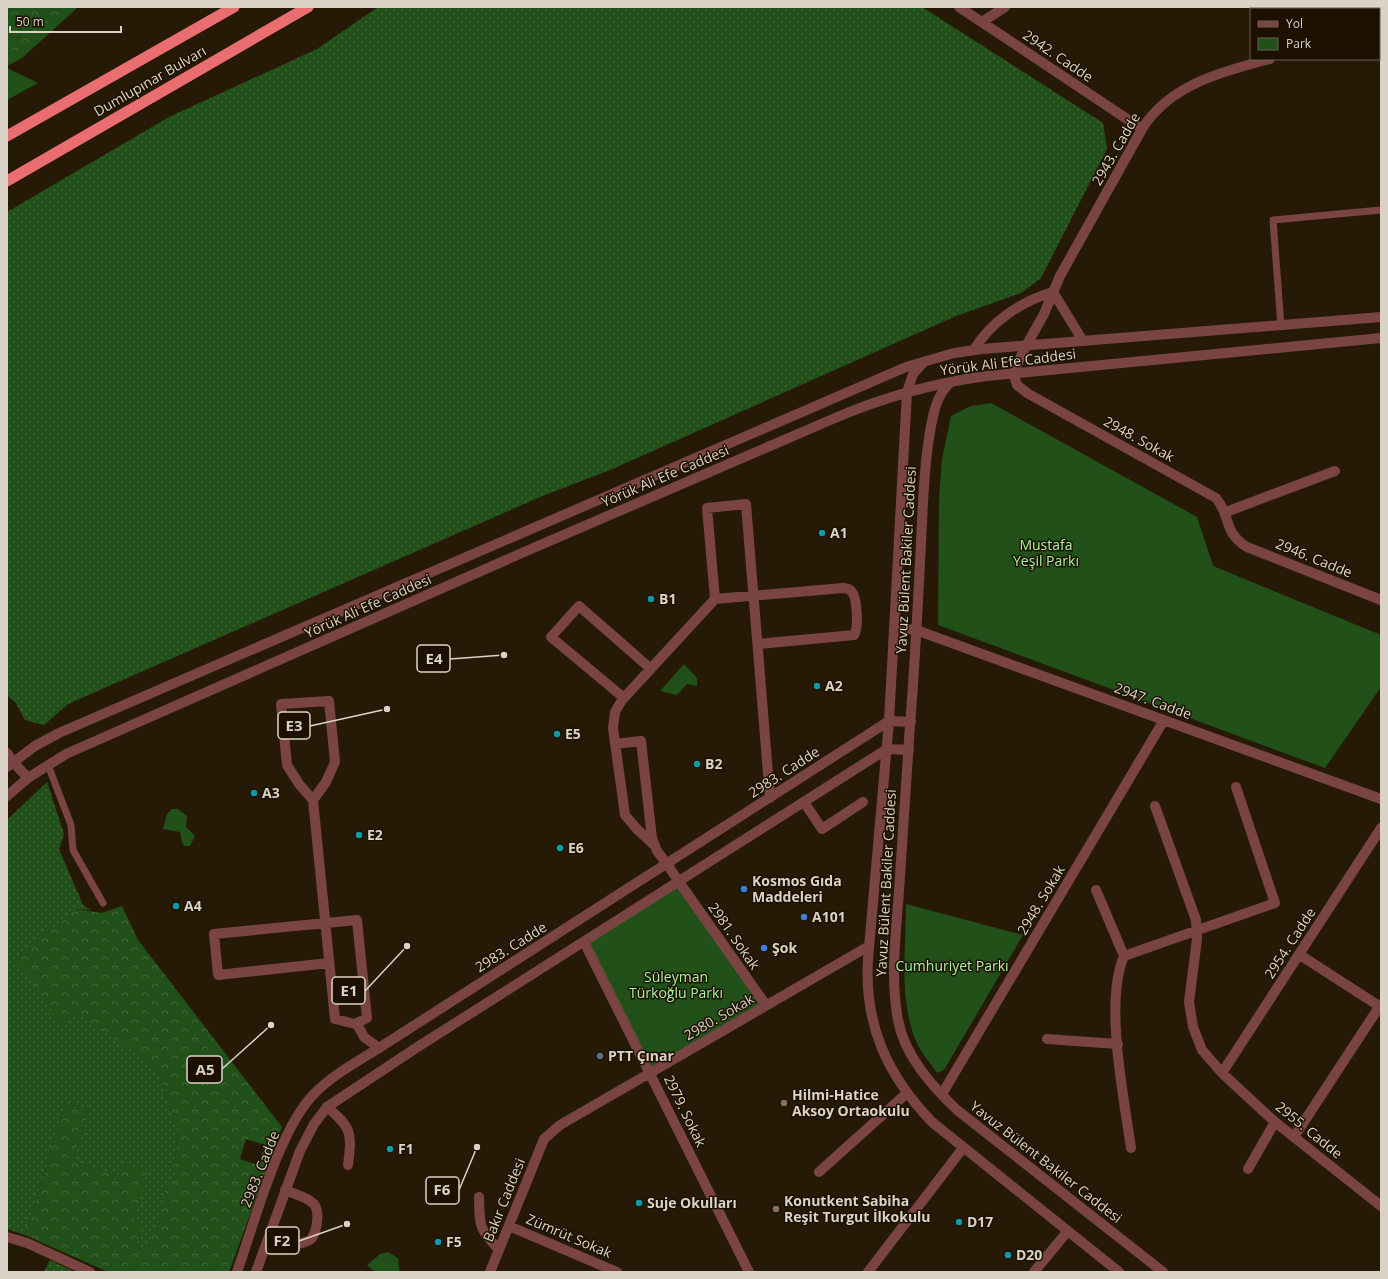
<svg xmlns="http://www.w3.org/2000/svg" width="1388" height="1279" font-family="'Open Sans',sans-serif">
	<style>
		.grass { fill: url(#grass-dots) }
		.forest { fill: url(#forest-crowns); fill-rule: evenodd }
		.park { fill: #215118 }
		.lines { fill: none; stroke-linecap: round; stroke-linejoin: round }
		.service { stroke: #7a4443; stroke-width: 7 }
		.pedestrian { stroke: #7a4443; stroke-width: 10 }
		.minor { stroke: #7a4443; stroke-width: 10 }
		.tertiary { stroke: #7a4443; stroke-width: 10 }
		.trunk { stroke: #ea6e70; stroke-width: 11 }
		.culture-dot { fill: #0f9aa8; stroke: #1c1101; stroke-width: 1.5 }
		.shop-dot { fill: #3f7fe0; stroke: #1c1101; stroke-width: 1.5 }
		.service-dot { fill: #5c6f8a; stroke: #1c1101; stroke-width: 1.5 }
		.education-dot { fill: #8d6e63; stroke: #1c1101; stroke-width: 1.5 }
		.labels { text-anchor: middle; stroke-width: 3; stroke-linejoin: round; paint-order: stroke }
		.street-label { font-size: 14px; fill: #dbd3c7; stroke: #1c1101 }
		.poi-label { font-size: 14px; font-weight: bold; fill: #dbd3c7; stroke: #1c1101; text-anchor: start }
		.park-label { font-size: 14px; fill: #abf49d; stroke: #1c1101 }
		.leader { fill: none; stroke: #dbd3c7; stroke-width: 1.5 }
		.callout-dot { fill: #dbd3c7; stroke: #1c1101; stroke-width: 1.5 }
		.callout { fill: #1c1101; stroke: #dbd3c7; stroke-width: 1.5 }
		.callout-label { font-size: 15px; text-anchor: middle; font-weight: bold; fill: #dbd3c7 }
	</style>
	<defs>
		<pattern id="grass-dots" width="8" height="8" patternUnits="userSpaceOnUse"><rect width="8" height="8" fill="#215118"/><path d="M2 2h.1M6 6h.1" fill="none" stroke="#416938" stroke-width="1.8" stroke-linecap="round"/></pattern>
		<pattern id="forest-crowns" width="20" height="18" patternUnits="userSpaceOnUse"><rect width="20" height="18" fill="#215118"/><path d="M2 6a3 3 0 1 1 6 0M12 15a3 3 0 1 1 6 0" fill="none" stroke="#416938"/></pattern>
	</defs>
	<rect width="100%" height="100%" fill="#261a07"/>
	<!-- grass -->
	<path class="grass" d="M378,7H922L1103,123L1107,149L1041,278L1021,293L956,316L610,470L540,497L68,704L44,725L25,720L16,703L7,695V212L169,117L317,49Z
		M47,782L64,834L59,849L83,905L91,910L75,909L79,1014L157,1068L178,1132L174,1170L180,1176L146,1251L136,1247L143,1223L134,1219L117,1176L73,1161L89,1109L66,1102L25,1235L7,1229V820Z
		M50,1260L75,1272H44Z"/>
	<!-- forest -->
	<path class="forest" d="M7,7H76V9L22,58L7,66Z
		M122,906L138,940L282,1127L229,1272H108L25,1235L66,1102L89,1109L73,1161L117,1176L121,1163L148,1170L134,1219L144,1223L136,1247L146,1251L158,1221L166,1188L179,1176L174,1170L178,1132L157,1068L79,1015L61,1025L15,958L75,909L102,913ZM246,1139L265,1145L258,1165L240,1159Z"/>
	<!-- park -->
	<path class="park" d="M7,68L38,83L7,100Z
		M991,403L1197,517L1213,566L1381,635V687L1325,768L938,625L939,498L942,459L951,416L971,406Z
		M684,664L697,678V686L687,684L677,695L660,691Z
		M172,809H178L187,816L186,827L195,836L190,846H185L182,843L180,832L163,829L167,814Z
		M679,882L766,1005L650,1073L584,942Z
		M906,904L1023,935L944,1070L937,1073C931,1064 923,1055 918,1045C898,1004 906,948 906,904Z
		M388,1252L399,1259L398,1262L400,1272H375L367,1265L380,1254Z"/>
	<g class="lines">
		<!-- service -->
		<path class="service" d="M1281,326L1273,220L1381,210
			M48,765L71,825L73,850L103,903"/>
		<!-- pedestrian -->
		<path class="pedestrian" d="M679,882L766,1005
			M650,1073L869,946"/>
		<!-- minor -->
		<path class="minor" d="M959,7L1142,129
			M982,22L1005,7
			M1379,39H1381
			M1026,346L1044,314L1060,276L1142,129C1169,85 1223,71 1270,59
			M974,350C990,322 1022,301 1053,292L1083,341
			M1013,373L1017,385L1027,393L1216,498C1232,517 1222,531 1247,547L1381,600
			M1226,512L1335,471
			M715,599L707,508L746,504L770,798
			M916,630L1381,799
			M624,698L551,637L579,606L651,669
			M615,744L641,741L652,838L657,851L667,864
			M7,753L13,762
			M313,800L326,782L335,762L329,701L281,704L287,765L299,784L313,800L335,1019L355,1024L367,1018L357,920L214,934L218,975L329,963
			M804,802L822,829L863,802
			M1155,806L1196,920L1197,939L1189,1002L1193,1027L1202,1050L1222,1073L1275,1122L1381,1206
			M653,844L636,828L625,815L613,728L615,712L622,700L715,599L843,588C847,588 850,589 852,592C857,598 859,628 854,635L758,644
			M1096,890L1124,956
			M584,942L749,1272
			M1300,955L1379,1006
			M357,1024L364,1037L379,1048
			M1047,1039L1118,1044
			M1222,1073L1381,828
			M942,1094L1164,720
			M327,1107C352,1128 352,1133 348,1165
			M1294,1137L1381,1004
			M1131,1148C1124,1098 1104,1002 1124,956L1275,903L1236,787
			M1248,1169L1275,1122
			M819,1172L907,1093
			M285,1190C294,1194 307,1197 314,1204C320,1212 317,1230 312,1238C309,1242 302,1243 297,1244
			M479,1197C480,1227 478,1227 499,1250
			M509,1226L617,1272
			M7,1237L27,1243L90,1272
			M490,1272L544,1139L560,1125L650,1073
			M868,1272L963,1148
			M1034,1272L1067,1232"/>
		<!-- tertiary -->
		<path class="tertiary" d="M923,363L913,374L907,392L889,721L868,959C864,1025 887,1075 932,1122L1119,1272
			M1013,373L1026,346
			M951,382C938,393 934,410 931,426C924,464 923,504 921,543C918,603 915,664 910,725C906,780 903,836 899,891C896,933 890,978 898,1020C904,1055 932,1086 957,1110L1163,1272
			M896,628L916,630
			M13,762L28,778
			M7,767L35,746L59,733L906,367L954,353L982,349L1381,317
			M7,796L28,778L66,754L531,549L835,418C884,397 934,383 987,376L1381,338
			M667,864L679,882
			M237,1272C254,1224 279,1129 314,1094C332,1075 357,1062 379,1048L889,721L911,722
			M256,1272L300,1151L314,1124L327,1107L416,1048L887,749L909,750"/>
		<!-- trunk -->
		<path class="trunk" d="M7,136L234,7
			M7,181L308,7"/>
	</g>
	<!-- markers -->
	<g class="culture-dot">
		<circle cx="822" cy="533" r="4"/>
		<circle cx="651" cy="599" r="4"/>
		<circle cx="817" cy="686" r="4"/>
		<circle cx="557" cy="734" r="4"/>
		<circle cx="697" cy="764" r="4"/>
		<circle cx="254" cy="793" r="4"/>
		<circle cx="359" cy="835" r="4"/>
		<circle cx="560" cy="848" r="4"/>
		<circle cx="176" cy="906" r="4"/>
		<circle cx="390" cy="1149" r="4"/>
		<circle cx="639" cy="1203" r="4"/>
		<circle cx="959" cy="1222" r="4"/>
		<circle cx="438" cy="1242" r="4"/>
		<circle cx="1008" cy="1255" r="4"/>
	</g>
	<g class="shop-dot">
		<circle cx="744" cy="889" r="4"/>
		<circle cx="804" cy="917" r="4"/>
		<circle cx="764" cy="948" r="4"/>
	</g>
	<circle class="service-dot" cx="600" cy="1056" r="4"/>
	<g class="education-dot">
		<circle cx="784" cy="1103" r="4"/>
		<circle cx="776" cy="1209" r="4"/>
	</g>
	<g class="labels">
		<!-- street labels -->
		<g class="street-label">
			<text transform="translate(1058 56) rotate(34)" y="5">2942. Cadde</text>
			<text transform="translate(150 81) rotate(-30)" y="5">Dumlupınar Bulvarı</text>
			<text transform="translate(1116 149) rotate(-60)" y="5">2943. Cadde</text>
			<text transform="translate(1008 362) rotate(-7)" y="5">Yörük Ali Efe Caddesi</text>
			<text transform="translate(1139 439) rotate(29)" y="5">2948. Sokak</text>
			<text transform="translate(665 476) rotate(-23)" y="5">Yörük Ali Efe Caddesi</text>
			<text transform="translate(1314 558) rotate(22)" y="5">2946. Cadde</text>
			<text transform="translate(906 560) rotate(-87)" y="5">Yavuz Bülent Bakiler Caddesi</text>
			<text transform="translate(368 606) rotate(-24)" y="5">Yörük Ali Efe Caddesi</text>
			<text transform="translate(1153 701) rotate(20)" y="5">2947. Cadde</text>
			<text transform="translate(784 772) rotate(-33)" y="5">2983. Cadde</text>
			<text transform="translate(886 883) rotate(-87)" y="5">Yavuz Bülent Bakiler Caddesi</text>
			<text transform="translate(1041 900) rotate(-59)" y="5">2948. Sokak</text>
			<text transform="translate(734 936) rotate(55)" y="5">2981. Sokak</text>
			<text transform="translate(1290 943) rotate(-57)" y="5">2954. Cadde</text>
			<text transform="translate(511 947) rotate(-32)" y="5">2983. Cadde</text>
			<text transform="translate(719 1017) rotate(-30)" y="5">2980. Sokak</text>
			<text transform="translate(685 1111) rotate(64)" y="5">2979. Sokak</text>
			<text transform="translate(1309 1130) rotate(39)" y="5">2955. Cadde</text>
			<text transform="translate(1046 1162) rotate(38)" y="5">Yavuz Bülent Bakiler Caddesi</text>
			<text transform="translate(260 1169) rotate(-68)" y="5">2983. Cadde</text>
			<text transform="translate(504 1200) rotate(-68)" y="5">Bakır Caddesi</text>
			<text transform="translate(569 1236) rotate(23)" y="5">Zümrüt Sokak</text>
		</g>
		<!-- poi labels -->
		<g class="poi-label">
			<text x="830" y="538">A1</text>
			<text x="659" y="604">B1</text>
			<text x="825" y="691">A2</text>
			<text x="565" y="739">E5</text>
			<text x="705" y="769">B2</text>
			<text x="262" y="798">A3</text>
			<text x="367" y="840">E2</text>
			<text x="568" y="853">E6</text>
			<text x="752" y="886">Kosmos Gıda<tspan x="752" dy="16">Maddeleri</tspan></text>
			<text x="184" y="911">A4</text>
			<text x="812" y="922">A101</text>
			<text x="772" y="953">Şok</text>
			<text x="608" y="1061">PTT Çınar</text>
			<text x="792" y="1100">Hilmi-Hatice<tspan x="792" dy="16">Aksoy Ortaokulu</tspan></text>
			<text x="398" y="1154">F1</text>
			<text x="784" y="1206">Konutkent Sabiha<tspan x="784" dy="16">Reşit Turgut İlkokulu</tspan></text>
			<text x="647" y="1208">Suje Okulları</text>
			<text x="967" y="1227">D17</text>
			<text x="446" y="1247">F5</text>
			<text x="1016" y="1260">D20</text>
		</g>
		<!-- park labels -->
		<g class="park-label">
			<text x="1046" y="550">Mustafa<tspan x="1046" dy="16">Yeşil Parkı</tspan></text>
			<text x="952" y="971">Cumhuriyet Parkı</text>
			<text x="676" y="982">Süleyman<tspan x="676" dy="16">Türkoğlu Parkı</tspan></text>
		</g>
	</g>
	<!-- callouts -->
	<path class="leader" d="M504 655L450 659M387 709L310 726M407 946L365 991M271 1025L222 1069M477 1147L459 1190M347 1224L299 1241"/>
	<g class="callout-dot">
		<circle cx="504" cy="655" r="4"/>
		<circle cx="387" cy="709" r="4"/>
		<circle cx="407" cy="946" r="4"/>
		<circle cx="271" cy="1025" r="4"/>
		<circle cx="477" cy="1147" r="4"/>
		<circle cx="347" cy="1224" r="4"/>
	</g>
	<g class="callout">
		<rect x="417" y="645" width="33" height="27" rx="4"/>
		<rect x="278" y="712" width="32" height="27" rx="4"/>
		<rect x="332" y="977" width="33" height="27" rx="4"/>
		<rect x="187" y="1056" width="35" height="27" rx="4"/>
		<rect x="426" y="1177" width="33" height="27" rx="4"/>
		<rect x="266" y="1227" width="33" height="27" rx="4"/>
	</g>
	<g class="callout-label">
		<text x="434" y="664">E4</text>
		<text x="294" y="731">E3</text>
		<text x="349" y="996">E1</text>
		<text x="205" y="1075">A5</text>
		<text x="442" y="1195">F6</text>
		<text x="282" y="1246">F2</text>
	</g>
	<!-- border -->
	<rect width="1388" height="1279" fill="none" stroke="#dbd3c7" stroke-width="16"/>
	<!-- legend -->
	<rect x="1250" y="8" width="130" height="52" fill="#1c1101" stroke="#685f50"/>
	<rect x="1258" y="21" width="20" height="6" fill="#7a4443" stroke="#685f50"/>
	<text x="1286" y="28" font-size="12" fill="#dbd3c7">Yol</text>
	<rect x="1258" y="38" width="20" height="12" fill="#215118" stroke="#685f50"/>
	<text x="1286" y="48" font-size="12" fill="#dbd3c7">Park</text>
	<!-- scale -->
	<path d="M10 26v6h111v-6" fill="none" stroke="#dbd3c7" stroke-width="2"/>
	<text x="16" y="26" font-size="12" fill="#dbd3c7" stroke="#1c1101" stroke-width="3" paint-order="stroke">50 m</text>
</svg>
